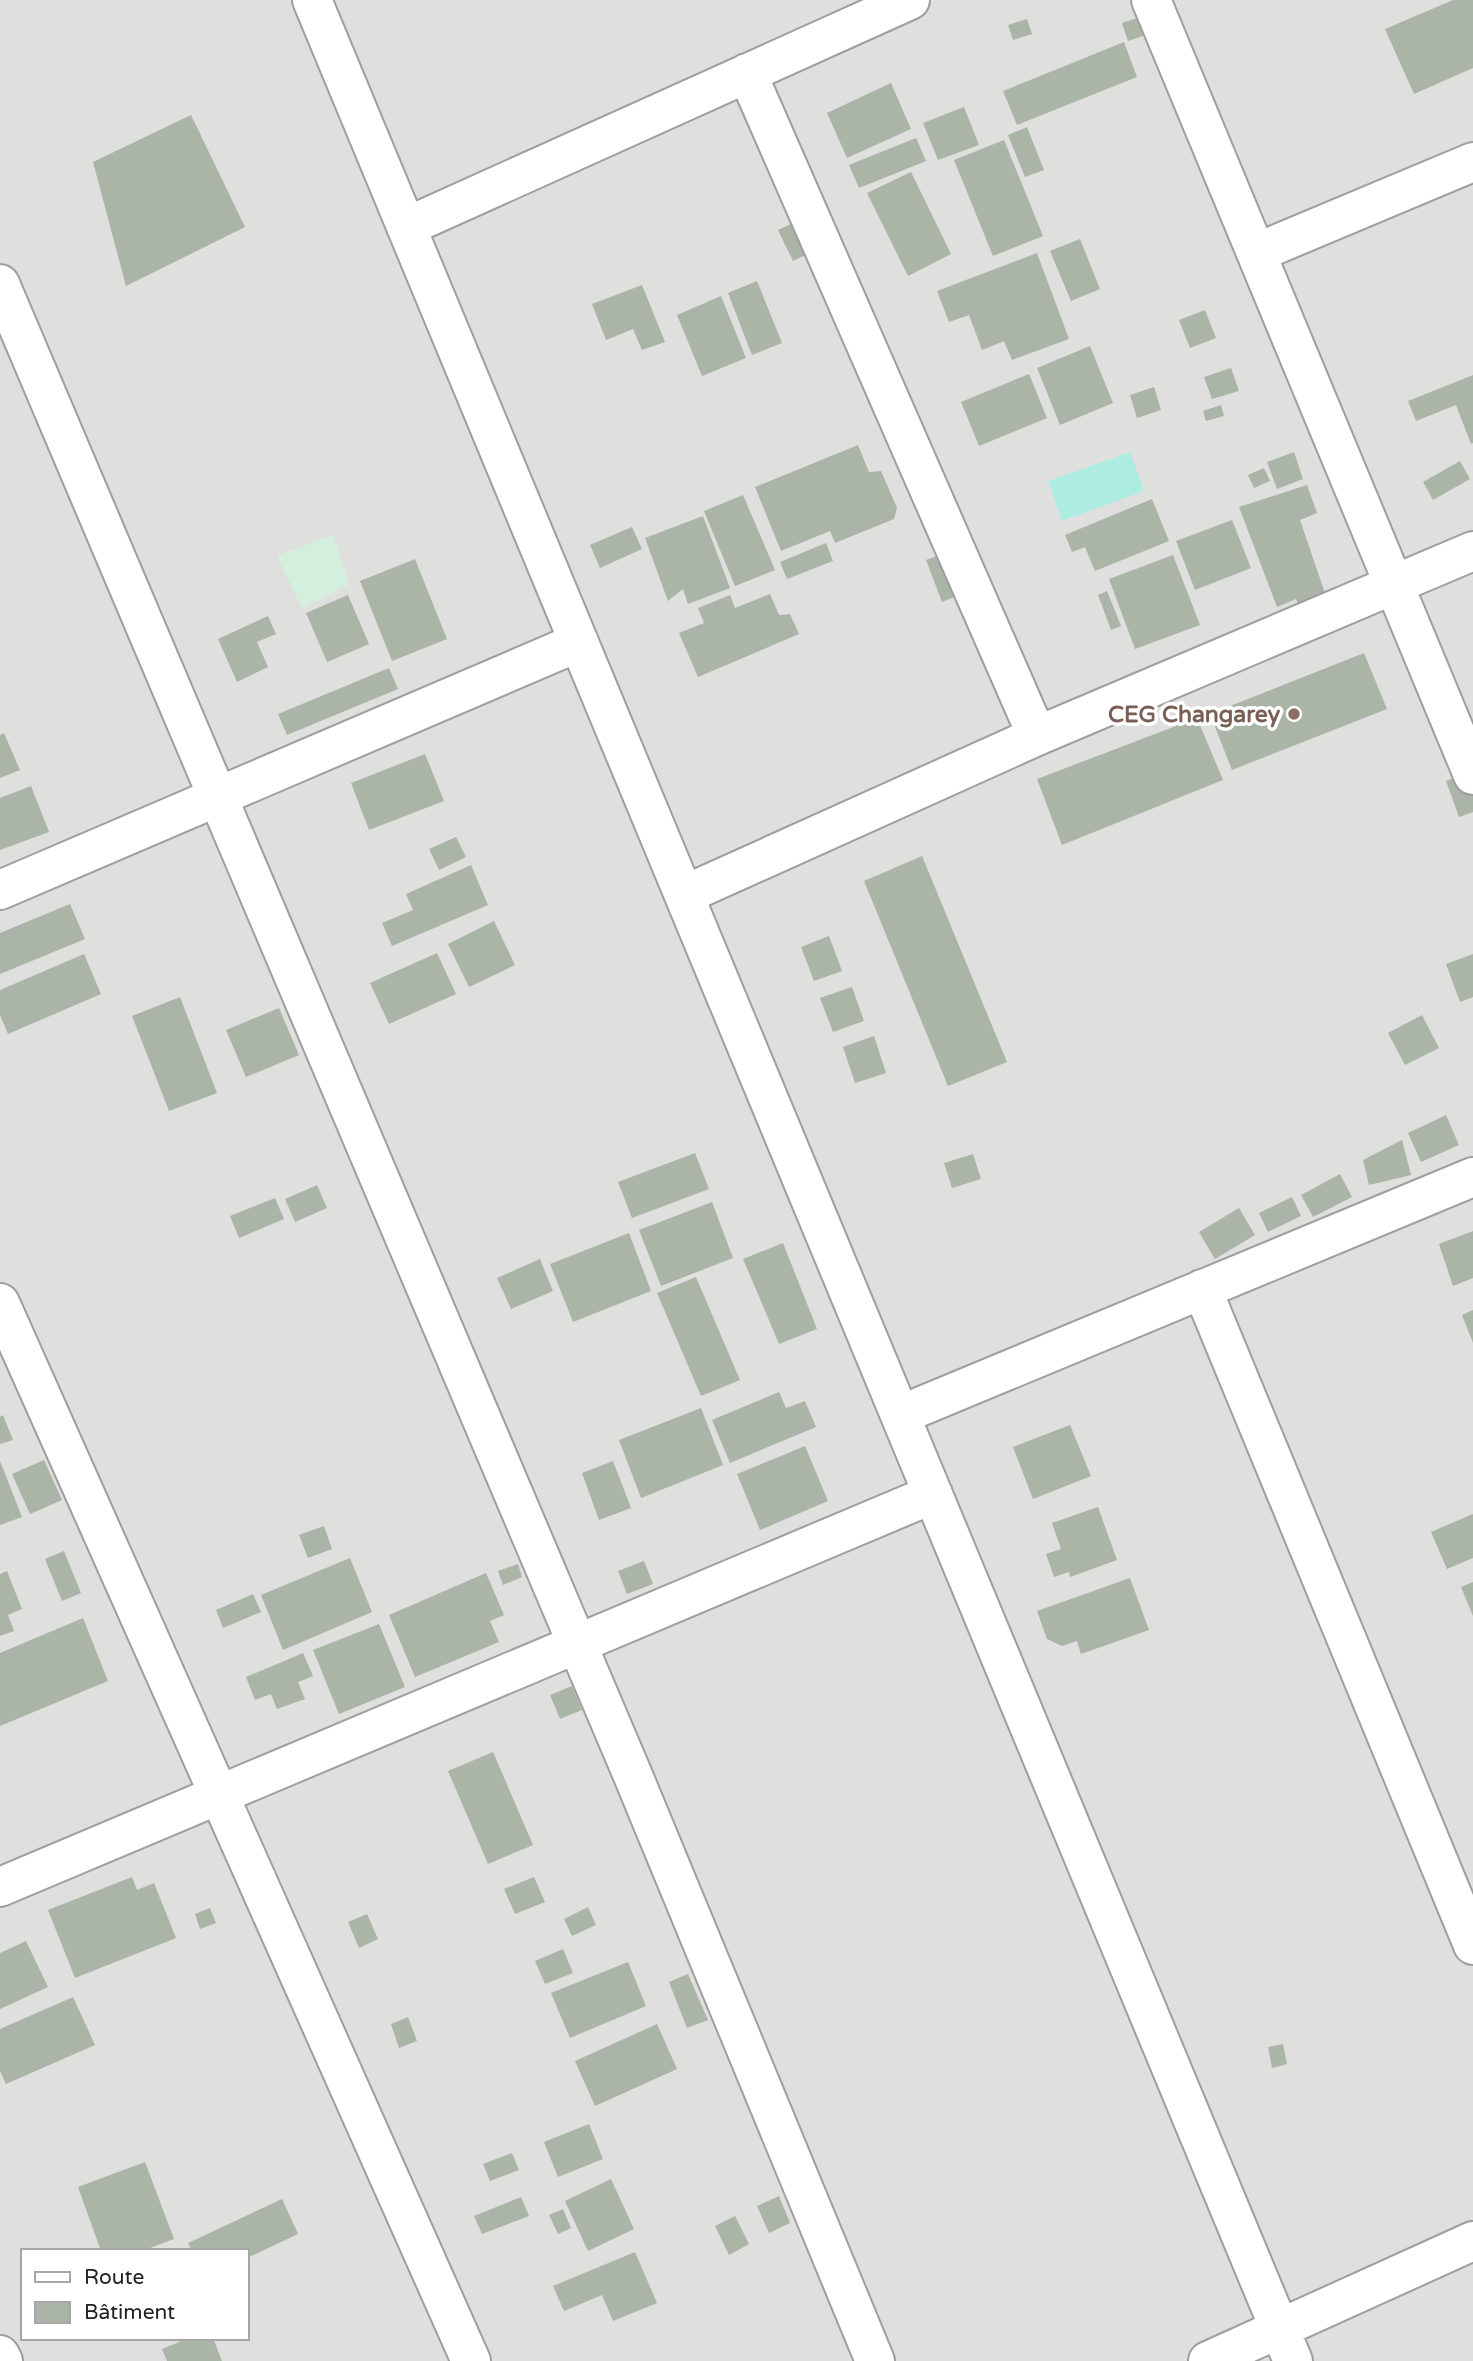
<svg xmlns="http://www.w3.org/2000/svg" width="1473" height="2361" font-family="'Varela Round',sans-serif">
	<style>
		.residential { fill: #dfdfde; fill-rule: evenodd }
		.farmland { fill: #d3f0de }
		.grass { fill: #adede1 }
		.building { fill: #aab4a7 }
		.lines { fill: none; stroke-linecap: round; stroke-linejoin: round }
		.minor-casing { stroke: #9e9e9e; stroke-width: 42 }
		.minor { stroke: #fff; stroke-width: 38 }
		.education-dot { fill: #8d6e63; stroke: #fff; stroke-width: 2.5 }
		.labels { text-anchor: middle; stroke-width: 7; stroke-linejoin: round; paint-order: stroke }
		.education-label { font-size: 23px; font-weight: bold; fill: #785e54; stroke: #fff; text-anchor: end }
	</style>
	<rect width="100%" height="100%" fill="#e8f2e8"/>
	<!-- residential -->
	<path class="residential" d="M0,0H1473V2361H0ZM23,2251H247V2338H23Z"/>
	<!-- farmland -->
	<path class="farmland" d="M333,535L349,584L302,608L277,556Z"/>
	<!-- grass -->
	<path class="grass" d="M1130,452L1144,491L1062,521L1048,481Z"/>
	<!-- building -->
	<path class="building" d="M1453,0H1473V68L1414,94L1385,29Z
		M1143,16L1149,34L1128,41L1122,23Z
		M1027,19L1032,34L1013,40L1008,25Z
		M1124,42L1137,77L1017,125L1003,91Z
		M891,83L911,129L847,158L827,113Z
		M964,107L979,145L938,160L923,123Z
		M191,115L245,227L126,286L93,162Z
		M1027,127L1044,170L1025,177L1008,135Z
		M916,138L926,161L859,188L849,165Z
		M1004,140L1043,236L993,256L954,160Z
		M911,172L951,254L908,276L867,193Z
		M801,219L816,250L793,261L778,230Z
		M1080,239L1100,289L1071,301L1050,251Z
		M1037,253L1069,339L1012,360L1004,341L982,350L969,315L949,322L937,291Z
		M757,281L782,343L752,355L728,293Z
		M642,285L665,342L642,350L633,329L606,340L592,304Z
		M721,296L746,358L702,376L677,315Z
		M1205,310L1216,338L1190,348L1179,320Z
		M1090,346L1113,403L1060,425L1037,368Z
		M1231,368L1239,391L1212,399L1204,377Z
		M1029,374L1047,418L979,446L961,402Z
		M1473,375V443L1471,444L1456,405L1416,421L1408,401Z
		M1154,387L1161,410L1137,418L1130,395Z
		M1221,405L1224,416L1206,421L1203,411Z
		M858,445L869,472L881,471L897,508L894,519L835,543L830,531L781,551L755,487Z
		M1294,452L1303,479L1277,489L1267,462Z
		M1460,461L1470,479L1433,500L1423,482Z
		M1264,468L1270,481L1254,488L1248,475Z
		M1307,485L1317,513L1300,520L1327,599L1301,610L1296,599L1277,607L1239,507Z
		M743,495L775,570L735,586L704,511Z
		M1152,499L1169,541L1095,571L1085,547L1072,552L1065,535Z
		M703,516L730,588L688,604L683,589L668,601L645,538Z
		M1232,520L1251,568L1195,590L1176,541Z
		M632,527L642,549L600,568L590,545Z
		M826,543L833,561L787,579L780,562Z
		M950,551L966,592L942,602L926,560Z
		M1173,555L1200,625L1135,649L1109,579Z
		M415,559L447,639L392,661L360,581Z
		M1107,591L1121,626L1111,630L1098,595Z
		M770,594L779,615L790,614L799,634L698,677L679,633L704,623L698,608L730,595L735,608Z
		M348,595L369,644L327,662L306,613Z
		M268,616L276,634L257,642L268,667L237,682L218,639Z
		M1364,653L1387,709L1232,770L1210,714Z
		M389,668L398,689L287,735L278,714Z
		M1197,718L1223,780L1062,845L1037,779Z
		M4,733L20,770L0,778V735Z
		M425,754L444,801L369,830L351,783Z
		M1467,773L1473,791V812L1459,817L1446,781Z
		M31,786L49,832L0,850V798Z
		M456,837L466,857L439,870L429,849Z
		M922,856L1007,1062L948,1086L864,881Z
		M471,865L488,905L392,946L382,923L413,910L406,894Z
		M70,904L85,939L0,974V933Z
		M494,921L515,965L469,987L448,944Z
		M829,936L842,971L814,981L801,947Z
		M437,953L456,994L389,1024L370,983Z
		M84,954L101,994L8,1034L0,1015V990Z
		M1473,954V997L1460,1002L1446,964Z
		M852,987L864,1021L833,1032L820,998Z
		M180,997L217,1093L169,1111L132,1016Z
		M279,1008L299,1055L246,1077L226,1030Z
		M1422,1015L1439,1048L1405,1065L1388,1033Z
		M874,1036L886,1073L855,1083L843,1047Z
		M1446,1115L1459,1145L1421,1162L1408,1133Z
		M1402,1140L1411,1175L1369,1185L1363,1160Z
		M695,1153L709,1189L632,1218L618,1182Z
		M973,1154L981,1179L952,1188L944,1163Z
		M1340,1174L1352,1197L1313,1217L1301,1195Z
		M317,1185L327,1208L295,1222L285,1199Z
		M1292,1197L1301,1216L1268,1232L1259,1213Z
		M275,1198L284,1219L239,1238L230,1216Z
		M712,1202L733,1258L661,1286L639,1230Z
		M1239,1208L1255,1235L1215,1259L1199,1232Z
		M1473,1231V1278L1453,1286L1439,1244Z
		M629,1233L651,1291L573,1322L550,1264Z
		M783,1243L817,1329L779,1344L743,1259Z
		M540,1259L553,1291L511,1309L497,1278Z
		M696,1277L740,1380L701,1396L657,1293Z
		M1473,1310V1343L1462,1315Z
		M779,1392L786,1408L805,1401L816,1427L730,1463L712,1420Z
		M701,1408L723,1465L641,1498L619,1440Z
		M3,1415L13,1440L0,1444V1417Z
		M1070,1425L1091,1476L1033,1499L1013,1447Z
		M805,1446L828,1501L760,1530L737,1474Z
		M44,1460L62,1500L30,1514L12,1474Z
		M0,1461L22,1517L0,1525Z
		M613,1461L631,1508L599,1520L582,1473Z
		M1098,1507L1117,1560L1070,1577L1069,1572L1054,1577L1046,1554L1061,1549L1052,1523Z
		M1473,1514V1558L1447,1569L1431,1532Z
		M324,1526L332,1549L308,1558L299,1535Z
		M64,1551L81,1593L62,1601L45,1559Z
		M350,1558L372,1612L283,1650L261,1595Z
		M644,1561L653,1584L627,1594L618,1571Z
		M518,1564L522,1577L503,1585L498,1571Z
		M7,1571L22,1609L8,1615L14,1631L0,1636V1574Z
		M486,1573L504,1615L490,1621L499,1642L415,1677L389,1615Z
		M1130,1578L1149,1630L1081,1654L1077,1641L1062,1646L1047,1639L1037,1611Z
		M1473,1582V1616L1461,1587Z
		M253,1594L261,1612L223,1628L216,1610Z
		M83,1618L108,1681L0,1726V1653Z
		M379,1624L405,1687L339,1714L313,1650Z
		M303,1653L313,1676L298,1682L305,1699L277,1709L271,1694L255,1700L246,1677Z
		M572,1686L582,1710L560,1719L550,1695Z
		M493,1752L533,1845L488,1864L448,1771Z
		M132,1877L137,1890L154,1883L176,1938L75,1978L48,1910Z
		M534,1877L545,1902L515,1914L504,1889Z
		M588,1907L596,1925L572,1936L564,1919Z
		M210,1908L216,1923L200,1929L195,1914Z
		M367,1914L378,1939L359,1948L348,1922Z
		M26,1941L48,1987L0,2009V1953Z
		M563,1949L573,1973L545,1984L535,1961Z
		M628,1962L646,2006L570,2038L551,1993Z
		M688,1974L708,2020L687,2028L669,1982Z
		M73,1997L95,2045L6,2084L0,2071V2029Z
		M408,2017L417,2041L399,2048L391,2024Z
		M657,2024L677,2069L595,2106L575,2061Z
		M1283,2044L1287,2064L1272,2068L1268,2047Z
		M589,2124L603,2159L558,2177L544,2142Z
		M512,2153L519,2170L490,2181L483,2164Z
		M145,2162L174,2239L142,2251H101L78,2187Z
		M611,2179L634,2229L588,2251L565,2201Z
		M779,2196L790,2223L769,2233L757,2206Z
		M521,2197L529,2216L482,2234L474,2216Z
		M282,2199L298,2234L247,2258V2251H192L188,2243Z
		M563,2209L571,2228L558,2234L549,2215Z
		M735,2216L749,2244L729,2255L715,2226Z
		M635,2252L657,2303L613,2321L602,2295L564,2311L553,2286Z
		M189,2338H213L222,2361H167L162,2349Z"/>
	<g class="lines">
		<defs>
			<path id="minor" d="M312,0L1293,2361
				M1151,0L1473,775
				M747,73L1037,736
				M406,227L910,0
				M1256,253L1473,162
				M0,284L634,1778L875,2361
				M0,890L579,642
				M684,895L1037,736L1473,551
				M1202,1289L1473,1945
				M0,1303L471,2361
				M900,1415L1473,1177
				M0,1887L933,1494
				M0,2355L3,2361
				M1208,2361L1473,2241"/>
		</defs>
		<!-- minor casing -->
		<use href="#minor" class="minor-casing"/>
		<!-- minor -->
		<use href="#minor" class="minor"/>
	</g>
	<!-- markers -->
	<circle class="education-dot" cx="1294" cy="714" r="7"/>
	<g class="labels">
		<!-- education labels -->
		<g class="education-label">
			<text x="1280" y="722">CEG Changarey</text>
		</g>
	</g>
	<!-- legend -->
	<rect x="21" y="2249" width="228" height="91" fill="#ffffff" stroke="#a6a6a6" stroke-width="2"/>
	<rect x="35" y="2272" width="35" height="10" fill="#ffffff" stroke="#a6a6a6" stroke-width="2"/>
	<text x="84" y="2284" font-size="21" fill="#212121">Route</text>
	<rect x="35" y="2302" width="35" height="21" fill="#aab4a7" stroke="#a6a6a6" stroke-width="2"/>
	<text x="84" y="2319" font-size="21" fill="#212121">Bâtiment</text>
</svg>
